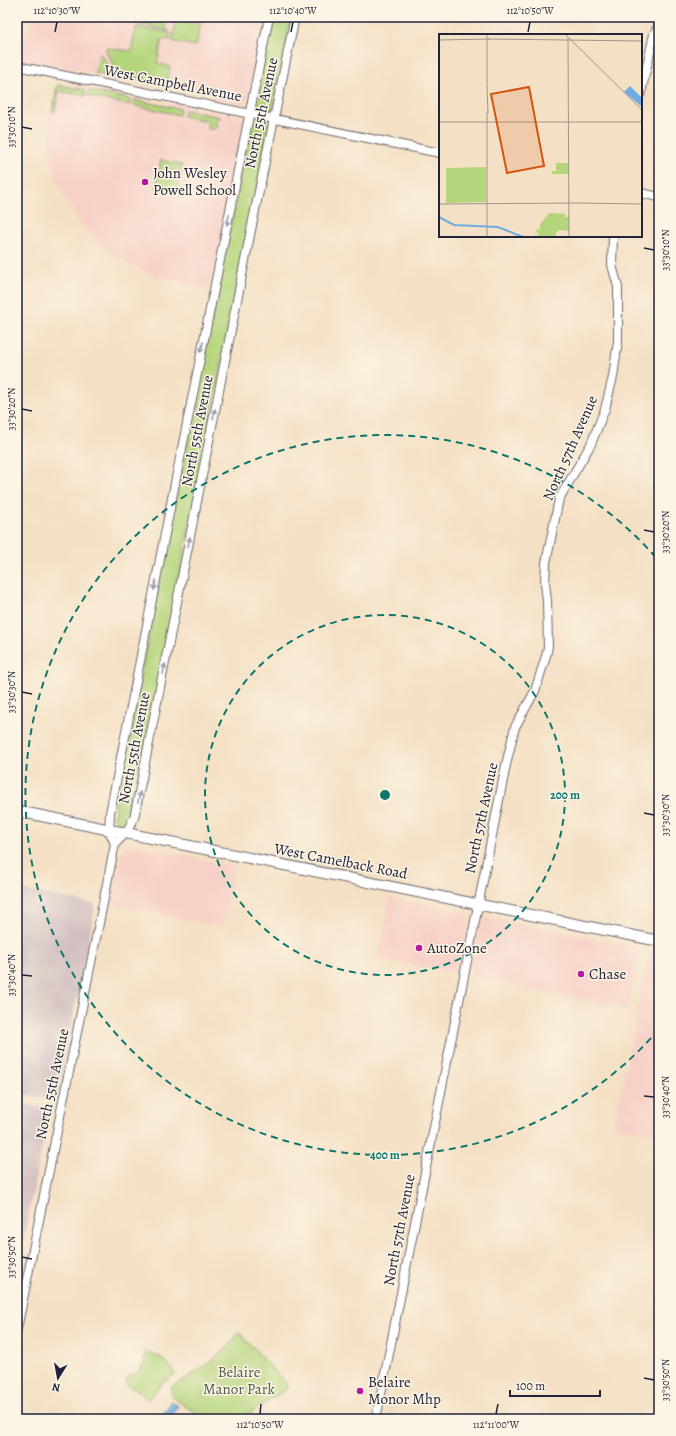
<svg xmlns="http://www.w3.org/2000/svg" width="676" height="1436" font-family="Alegreya,serif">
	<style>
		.built { fill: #f7d1c7 }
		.industrial { fill: #d2bfc0 }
		.green { fill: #b5d57c; stroke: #6c7c5c }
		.water { fill: #6dade0; stroke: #48688e }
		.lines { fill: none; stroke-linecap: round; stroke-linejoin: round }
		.tertiary-casing { stroke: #6c646b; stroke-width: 10 }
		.primary-casing { stroke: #6c646b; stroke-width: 12 }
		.tertiary { stroke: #fff; stroke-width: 8 }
		.primary { stroke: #fff; stroke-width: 10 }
		.oneway { fill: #9c9ca7 }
		.ticks { fill: none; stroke: #22223b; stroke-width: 1.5 }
		.ring { fill: none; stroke: #0f766e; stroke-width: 2; stroke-dasharray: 7 5 }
		.poi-dot { fill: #b5179e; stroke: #fcf5e5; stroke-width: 1.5 }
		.labels { text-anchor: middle; stroke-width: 3; stroke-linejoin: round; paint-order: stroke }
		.street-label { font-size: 15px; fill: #22223b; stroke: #fcf5e5 }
		.poi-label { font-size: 15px; fill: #22223b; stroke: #fcf5e5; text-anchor: start }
		.park-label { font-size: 15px; fill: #4e584e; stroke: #fcf5e5 }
		.inset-river { fill: none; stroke: #6dade0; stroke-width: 2 }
		.inset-road { fill: none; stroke: #a0948d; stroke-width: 1 }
		.view { fill: #d45411; fill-opacity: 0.15; stroke: #d45411; stroke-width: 2 }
		.inset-edge { fill: none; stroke: #22223b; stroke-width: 2 }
		.centre { fill: #0f766e; stroke: #fcf5e5; stroke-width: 2 }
		.ring-label { font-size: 12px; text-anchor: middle; font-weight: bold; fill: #0f766e; stroke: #fcf5e5; stroke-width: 3; stroke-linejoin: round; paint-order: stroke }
		.neatline { fill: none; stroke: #22223b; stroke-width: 1.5 }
		.ticks-label { font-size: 10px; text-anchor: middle; fill: #22223b }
	</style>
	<rect width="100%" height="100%" fill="#fcf5e5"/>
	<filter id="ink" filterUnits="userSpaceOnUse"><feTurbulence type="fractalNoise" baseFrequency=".025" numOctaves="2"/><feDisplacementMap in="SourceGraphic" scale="8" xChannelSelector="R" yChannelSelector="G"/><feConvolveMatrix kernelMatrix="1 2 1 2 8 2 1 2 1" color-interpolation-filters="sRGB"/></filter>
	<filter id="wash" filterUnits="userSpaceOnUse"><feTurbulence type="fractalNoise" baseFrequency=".012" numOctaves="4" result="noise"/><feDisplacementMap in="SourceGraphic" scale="16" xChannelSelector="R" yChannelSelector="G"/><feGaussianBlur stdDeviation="0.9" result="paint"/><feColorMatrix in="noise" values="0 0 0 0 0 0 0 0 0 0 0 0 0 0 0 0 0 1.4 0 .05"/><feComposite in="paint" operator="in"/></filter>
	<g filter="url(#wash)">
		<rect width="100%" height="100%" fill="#f4e0c4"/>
		<!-- built -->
		<path class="built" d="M34,17H265L248,99L244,103L240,104L217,100L208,93L131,78L118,79L18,59Z
			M57,84H66L99,91L112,90L130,97L165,105L176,103L240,117L243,119L244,122L212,282L210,286L207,287H203L158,277L138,269L115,256L83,227L68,204L60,189L56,176L51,151L50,117Z
			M127,845L235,866L223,927L111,904L122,850Z
			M390,898L465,912L467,913L469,921L459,974L378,958Z
			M485,917L637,947L640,950V953L628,1009L470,976L480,923L481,919Z
			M653,951L659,952V1135L614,1126L649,954Z"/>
		<!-- industrial -->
		<path class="industrial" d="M17,889L95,904L94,912L57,1096L56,1099L53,1100L17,1093Z
			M17,1103L50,1109L17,1269Z"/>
		<!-- green -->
		<path class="green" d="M138,17H158L145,26L136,24Z
			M177,17H181L185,23L191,24L197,21L201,22L196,46L172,41Z
			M272,17H291L132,812L126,823C120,823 116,822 114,817L116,799Z
			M160,19L169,31L148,26Z
			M136,27L171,33L169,40L162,39L157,63L170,67L166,84L131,76L119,77L111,76C112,71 113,65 111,60C108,55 106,53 106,48L131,51Z
			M99,55H101L107,65V75L95,73Z
			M59,85L85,90V96L59,91L55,111L52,112L57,86Z
			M89,91L130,99L129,105L87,96Z
			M134,100L180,109L179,115L133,105Z
			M184,110L220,117L215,121L217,127L212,130L207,128L208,121L183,116Z
			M161,160L182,165L177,191L156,187Z
			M239,1332L289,1387L241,1419H204L171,1396L172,1387C196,1372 224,1357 239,1332Z
			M146,1352C163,1356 166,1361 175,1374L161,1384L148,1400L138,1390L126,1385L127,1378C143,1370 143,1368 146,1352Z"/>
		<!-- water -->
		<path class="water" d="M172,1401L178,1406L169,1419L162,1415Z"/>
	</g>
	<g filter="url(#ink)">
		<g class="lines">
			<defs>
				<path id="tertiary" d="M17,66L440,153
					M641,93L654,34L659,25
					M641,193L659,197
					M115,844L126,833L134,818L251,230L295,17
					M17,1329L115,844L109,830L110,813L176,478L269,17
					M376,1419L506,765L515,727L535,691L546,656L548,647L547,601L545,583L546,563L559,499L591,444L605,409L613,377L618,341V287L612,265L613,236"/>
				<path id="primary" d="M17,811L659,941"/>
			</defs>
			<!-- tertiary casing -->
			<use href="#tertiary" class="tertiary-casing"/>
			<!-- primary casing -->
			<use href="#primary" class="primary-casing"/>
			<!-- tertiary -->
			<use href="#tertiary" class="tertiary"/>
			<!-- primary -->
			<use href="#primary" class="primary"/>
		</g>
		<!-- one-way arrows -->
		<defs><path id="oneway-solid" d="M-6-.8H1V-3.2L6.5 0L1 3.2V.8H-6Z"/></defs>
		<g class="oneway">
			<use href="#oneway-solid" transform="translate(228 220) rotate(102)"/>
			<use href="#oneway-solid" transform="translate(202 347) rotate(102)"/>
			<use href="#oneway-solid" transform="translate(214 414) rotate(-78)"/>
			<use href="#oneway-solid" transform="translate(189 542) rotate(-79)"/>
			<use href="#oneway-solid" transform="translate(155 585) rotate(101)"/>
			<use href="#oneway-solid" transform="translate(164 669) rotate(-79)"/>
			<use href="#oneway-solid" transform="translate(139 797) rotate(-79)"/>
		</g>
	</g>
	<!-- ticks -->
	<path class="ticks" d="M55,32L57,22M291,32L293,22M528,32L530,22M22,127L32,129M644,248L654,250M22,409L32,411M644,530L654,532M22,692L32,694M644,813L654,815M22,975L32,976M644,1096L654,1097M22,1257L32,1259M644,1378L654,1380M260,1414L261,1404M496,1414L498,1404"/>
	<!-- distance rings -->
	<g class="ring">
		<circle cx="385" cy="795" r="180"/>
		<path d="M659 1029A360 360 0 1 1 659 561"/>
	</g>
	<!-- markers -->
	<g class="poi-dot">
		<circle cx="145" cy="182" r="4"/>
		<circle cx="419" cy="948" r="4"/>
		<circle cx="581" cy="974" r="4"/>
		<circle cx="360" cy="1391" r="4"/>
	</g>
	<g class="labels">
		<!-- street labels -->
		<g class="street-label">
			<text transform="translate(173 83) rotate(11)" y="5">West Campbell Avenue</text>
			<text transform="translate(261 113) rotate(-78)" y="5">North 55th Avenue</text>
			<text transform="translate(197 431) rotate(-79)" y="5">North 55th Avenue</text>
			<text transform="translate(570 448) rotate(-66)" y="5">North 57th Avenue</text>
			<text transform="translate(134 748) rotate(-79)" y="5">North 55th Avenue</text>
			<text transform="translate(481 818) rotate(-78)" y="5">North 57th Avenue</text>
			<text transform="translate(341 861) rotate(11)" y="5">West Camelback Road</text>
			<text transform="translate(52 1084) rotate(-78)" y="5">North 55th Avenue</text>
			<text transform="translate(399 1230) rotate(-79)" y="5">North 57th Avenue</text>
		</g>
		<!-- poi labels -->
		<g class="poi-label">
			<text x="153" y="178">John Wesley<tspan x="153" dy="17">Powell School</tspan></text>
			<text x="427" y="953">AutoZone</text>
			<text x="589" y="979">Chase</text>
			<text x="368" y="1387">Belaire<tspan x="368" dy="17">Monor Mhp</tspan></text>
		</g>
		<!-- park labels -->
		<g class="park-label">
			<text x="239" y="1377">Belaire<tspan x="239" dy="17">Manor Park</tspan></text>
		</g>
	</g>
	<!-- overview -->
	<g transform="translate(439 34)">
		<rect width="203" height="203" fill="#f4e0c4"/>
		<path d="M117,129H130V140H113V137H117ZM47,133V168L7,169V134ZM110,179L126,180V183H130V197L120,196L117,199V202L129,203H100L98,196L96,203L97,196L99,195L101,196V190Z" fill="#b5d57c"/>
		<path d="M191,52L203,64V73L185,58Z" fill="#6dade0"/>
		<path class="inset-river" d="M0,183L15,191L59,193L84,203"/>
		<path class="inset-road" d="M48,0V53M126,0L203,76M129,3L130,203M49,5L203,7M0,6L51,5M48,52L49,79M0,88H203M139,169L203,170M0,170L140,169M48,203V78"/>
		<path class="view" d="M90,53L105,132L68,139L52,60Z"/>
		<rect width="203" height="203" class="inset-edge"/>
	</g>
	<circle cx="385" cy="795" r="6" class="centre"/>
	<g class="ring-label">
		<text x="565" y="799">200 m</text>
		<text x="385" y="1159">400 m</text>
	</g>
	<!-- margin -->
	<rect width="676" height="1436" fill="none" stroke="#fcf5e5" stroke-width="44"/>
	<!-- north arrow -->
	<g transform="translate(58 1378) rotate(191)" stroke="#fcf5e5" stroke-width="3" paint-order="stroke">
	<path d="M0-3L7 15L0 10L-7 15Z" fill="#22223b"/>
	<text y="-6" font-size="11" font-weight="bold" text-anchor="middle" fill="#22223b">N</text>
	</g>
	<!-- scale -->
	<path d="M510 1390v6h90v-6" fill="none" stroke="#22223b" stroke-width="2"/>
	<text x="516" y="1390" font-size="12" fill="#22223b" stroke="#fcf5e5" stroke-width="3" paint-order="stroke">100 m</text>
	<rect x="22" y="22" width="632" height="1392" class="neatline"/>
	<g class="ticks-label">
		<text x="57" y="14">112°10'30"W</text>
		<text x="293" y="14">112°10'40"W</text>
		<text x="530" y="14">112°10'50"W</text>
		<text transform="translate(11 127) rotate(-90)" y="4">33°30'10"N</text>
		<text transform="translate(665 250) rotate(-90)" y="4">33°30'10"N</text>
		<text transform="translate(11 409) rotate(-90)" y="4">33°30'20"N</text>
		<text transform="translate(665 532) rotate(-90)" y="4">33°30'20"N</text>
		<text transform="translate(11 692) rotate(-90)" y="4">33°30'30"N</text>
		<text transform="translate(665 815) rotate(-90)" y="4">33°30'30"N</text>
		<text transform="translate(11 975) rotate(-90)" y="4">33°30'40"N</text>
		<text transform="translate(665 1097) rotate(-90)" y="4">33°30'40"N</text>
		<text transform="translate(11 1257) rotate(-90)" y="4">33°30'50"N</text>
		<text transform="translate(665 1380) rotate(-90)" y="4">33°30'50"N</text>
		<text x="260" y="1428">112°10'50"W</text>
		<text x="496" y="1428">112°11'00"W</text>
	</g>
</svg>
